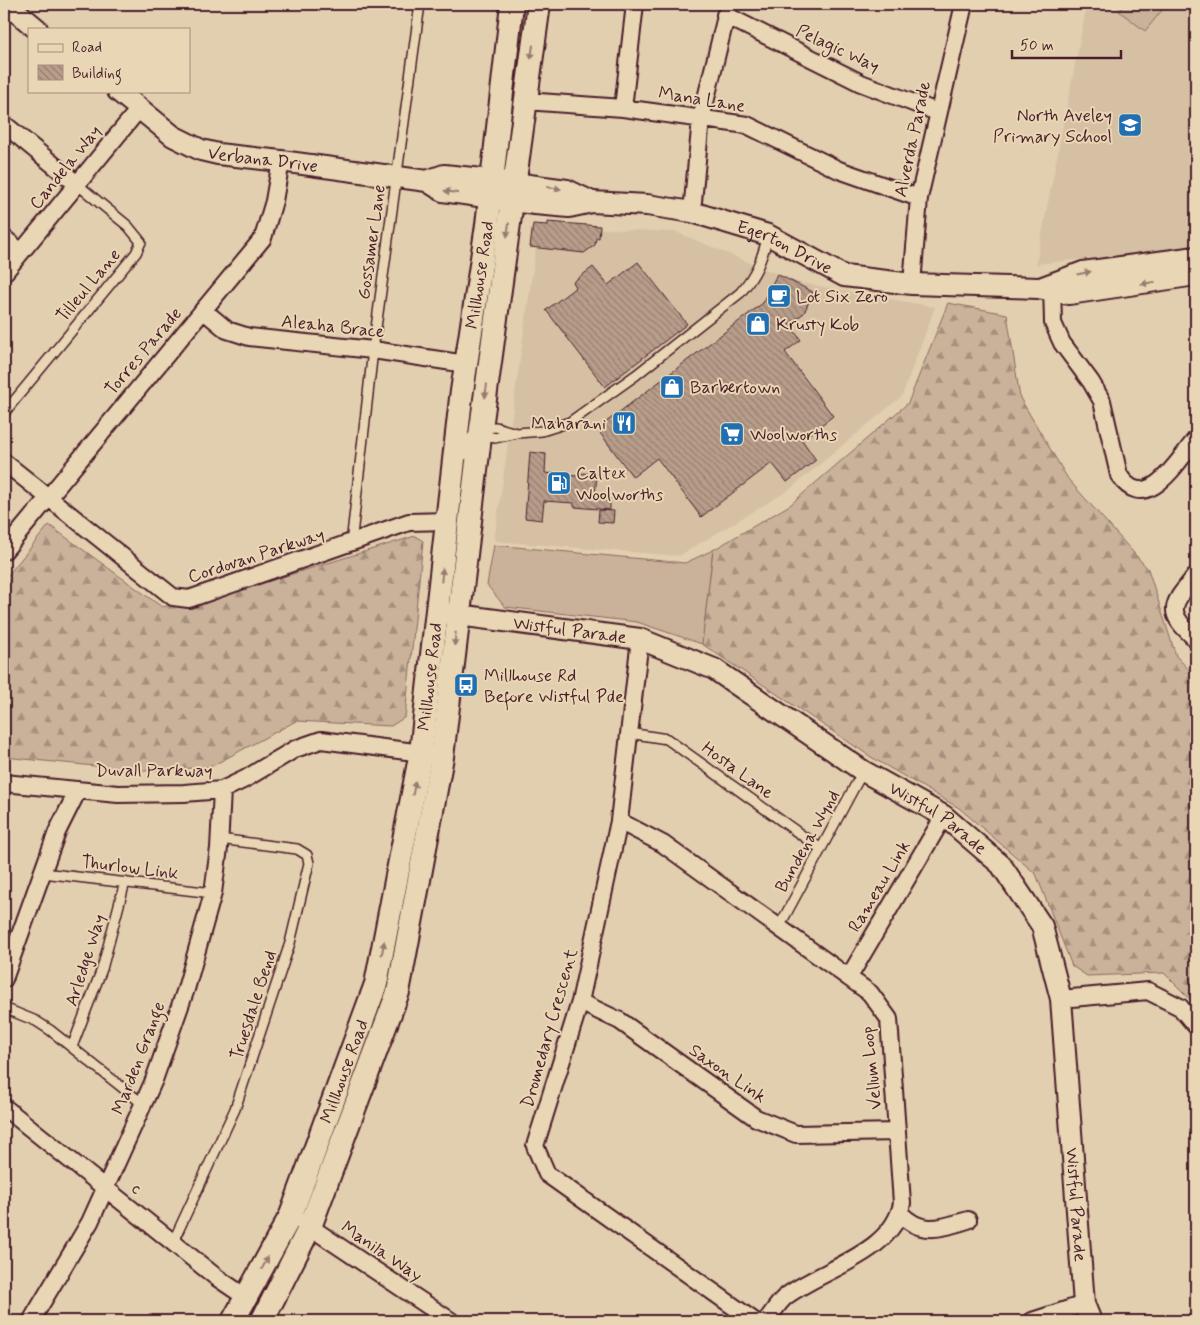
<svg xmlns="http://www.w3.org/2000/svg" width="1200" height="1325" font-family="Mynerve,sans-serif">
	<style>
		.built { fill: #d5c0a4 }
		.grass { fill: #c9b299; stroke: #8a6862 }
		.forest { fill: url(#forest-firs); stroke: #8a6862 }
		.building { fill: url(#building-back-hatch); stroke: #4a1f2b }
		.lines { fill: none; stroke-linecap: round; stroke-linejoin: round }
		.service-casing { stroke: #4a1f2b; stroke-width: 12 }
		.minor-casing { stroke: #4a1f2b; stroke-width: 20 }
		.tertiary-casing { stroke: #4a1f2b; stroke-width: 24 }
		.secondary-casing { stroke: #4a1f2b; stroke-width: 26 }
		.service { stroke: #e8d6b4; stroke-width: 9 }
		.minor { stroke: #e8d6b4; stroke-width: 16 }
		.tertiary { stroke: #e8d6b4; stroke-width: 20 }
		.secondary { stroke: #e8d6b4; stroke-width: 22 }
		.oneway { fill: #997a70 }
		.labels { text-anchor: middle; stroke-width: 4; stroke-linejoin: round; paint-order: stroke }
		.street-label { font-size: 18px; fill: #4a1f2b; stroke: #e8d6b4 }
		.poi-label { font-size: 18px; fill: #4a1f2b; stroke: #e8d6b4; text-anchor: start }
	</style>
	<defs>
		<pattern id="forest-firs" width="22" height="20" patternUnits="userSpaceOnUse" patternTransform="scale(1.25)"><rect width="22" height="20" fill="#c9b299"/><path d="M5 1l3.5 6h-7zM16 11l3.5 6h-7z" fill="#a5907d"/></pattern>
		<pattern id="building-back-hatch" width="6" height="6" patternUnits="userSpaceOnUse" patternTransform="scale(1.25)"><rect width="6" height="6" fill="#b79d8a"/><path d="M-1 5l2 2M0 0l6 6M5-1l2 2" fill="none" stroke="#977f71"/></pattern>
	</defs>
	<rect width="100%" height="100%" fill="#e2cfaf"/>
	<filter id="ink" filterUnits="userSpaceOnUse"><feTurbulence type="fractalNoise" baseFrequency=".02" numOctaves="2"/><feDisplacementMap in="SourceGraphic" scale="10" xChannelSelector="R" yChannelSelector="G"/><feConvolveMatrix kernelMatrix="1 2 1 2 8 2 1 2 1" color-interpolation-filters="sRGB"/></filter>
	<g filter="url(#ink)">
		<!-- built -->
		<path class="built" d="M1087,4H1196V247L1036,264Z
			M539,226L676,232L796,282L935,307L902,396L789,490L679,556L494,541Z"/>
		<!-- grass -->
		<path class="grass" d="M1125,4H1167L1145,31L1119,11Z
			M494,545L685,563L713,550L702,644L637,622L505,607L487,585Z"/>
		<!-- forest -->
		<path class="forest" d="M948,303L1007,314L1020,398L1068,479L1148,569L1176,656L1196,677V1005L1164,973L1087,976L1072,966L1036,874L959,808L871,757L702,644L713,550L790,505L908,403Z
			M49,525L162,607L218,597L415,536L423,541L405,717L391,726L296,721L210,767L145,771L4,757V580Z"/>
		<!-- building -->
		<path class="building" d="M548,222L600,226L599,238H596L595,245L584,253L530,247L533,224L548,225Z
			M638,262L687,324L605,387L546,310L576,287L573,282L593,267L608,285Z
			M777,274L813,292L804,313L789,324L801,340L785,352L833,416L802,440L816,460L787,482L772,463L701,517L657,458L633,477L597,429L763,303Z
			M530,452L546,454L545,473L577,476L578,473L597,474L595,497L610,498V510L574,507V503L544,501L542,520L525,518Z
			M599,510L614,511L613,523L598,522Z"/>
		<g class="lines">
			<defs>
				<path id="service" d="M4,413L136,253L141,242L128,226L78,185
					M482,434L495,438L517,433L542,431L570,422L636,375L740,293C756,275 762,259 768,235
					M464,455L469,440L481,428L496,427L516,433
					M351,544L373,350L420,4
					M629,733L667,739L821,849
					M43,873L213,893
					M779,927L863,771
					M4,1008L36,1021L50,1030L143,1104
					M72,1047L102,969L125,882
					M173,1242L235,1109L290,943L309,863L307,855L297,849L219,839"/>
				<path id="minor" d="M725,15L861,83L937,112
					M525,101L623,108L747,125L839,170L919,198
					M623,108L635,4
					M4,124L78,185
					M692,212L701,119L729,4
					M4,238L21,252
					M4,273L139,109
					M1052,283L1053,323L1062,343L1091,382L1102,401L1119,475C1146,517 1178,460 1196,439
					M912,284L919,198L964,4
					M203,310L227,330L249,337L373,350L466,364
					M4,462L173,597L189,599L409,522L448,521
					M4,551L263,238L274,201L281,161
					M1196,575C1172,605 1164,611 1196,639
					M640,639L619,821L580,1002L535,1146L547,1174L754,1321
					M4,783L118,794L184,793L222,790L245,779L295,749L321,740L430,754
					M619,821L663,844L870,993L889,1019L902,1203C893,1254 821,1269 785,1297C778,1303 772,1314 766,1321
					M849,977L944,816
					M4,979L57,832L78,790
					M1061,999L1148,991L1180,1007L1196,1026
					M580,1002L620,1021L756,1118L796,1134L897,1132
					M4,1107L216,1277L247,1298
					M900,1213C921,1236 941,1228 968,1220
					M301,1221L451,1321
					M31,1321L90,1222L154,1080L186,989L213,893L219,848L222,790
					M1032,1321L1084,1304"/>
				<g id="tertiary">
					<path d="M7,4L37,29"/>
					<path id="s1" d="M118,91L173,136L201,150L218,154L281,161L427,181L443,191L535,204L569,207L592,202L647,205L692,212L768,235L844,276L912,284L1038,288L1069,294L1196,275"/>
					<path d="M427,181L444,175L492,180L567,190L592,202"/>
					<path d="M1040,288L1083,272L1196,257"/>
					<path id="s2" d="M443,613L640,639L714,669L863,771L944,816L1001,865L1042,926L1061,999L1084,1304L1091,1321"/>
				</g>
				<g id="secondary">
					<path id="s3" d="M233,1321L291,1215L376,984L421,752L461,398L487,225L512,4"/>
					<path d="M262,1321L310,1227L398,992L442,757L481,428L539,4"/>
				</g>
			</defs>
			<!-- service casing -->
			<use href="#service" class="service-casing"/>
			<!-- minor casing -->
			<use href="#minor" class="minor-casing"/>
			<!-- tertiary casing -->
			<use href="#tertiary" class="tertiary-casing"/>
			<!-- secondary casing -->
			<use href="#secondary" class="secondary-casing"/>
			<!-- service -->
			<use href="#service" class="service"/>
			<!-- minor -->
			<use href="#minor" class="minor"/>
			<!-- tertiary -->
			<use href="#tertiary" class="tertiary"/>
			<!-- secondary -->
			<use href="#secondary" class="secondary"/>
		</g>
		<!-- one-way arrows -->
		<defs><path id="oneway-solid" d="M-6-.8H1V-3.2L6.5 0L1 3.2V.8H-6Z" transform="scale(1.25)"/></defs>
		<g class="oneway">
			<use href="#oneway-solid" transform="translate(532 52) rotate(98)"/>
			<use href="#oneway-solid" transform="translate(554 188) rotate(8)"/>
			<use href="#oneway-solid" transform="translate(451 192) rotate(-170)"/>
			<use href="#oneway-solid" transform="translate(508 230) rotate(98)"/>
			<use href="#oneway-solid" transform="translate(1084 273) rotate(-12)"/>
			<use href="#oneway-solid" transform="translate(1148 283) rotate(172)"/>
			<use href="#oneway-solid" transform="translate(486 391) rotate(98)"/>
			<use href="#oneway-solid" transform="translate(442 575) rotate(-84)"/>
			<use href="#oneway-solid" transform="translate(455 639) rotate(96)"/>
			<use href="#oneway-solid" transform="translate(414 788) rotate(-79)"/>
			<use href="#oneway-solid" transform="translate(383 948) rotate(-79)"/>
			<use href="#oneway-solid" transform="translate(265 1263) rotate(-62)"/>
		</g>
	</g>
	<!-- icons -->
	<defs>
		<symbol id="school-square" viewBox="-11 -11 22 22"><rect x="-9" y="-9" width="18" height="18" rx="4" fill="#1f6fb2" stroke="#e8d6b4"/><path d="M0-5L7-2L0 1L-7-2ZM-4 1L0 2.5L4 1V4Q0 6-4 4Z" fill="#fff"/></symbol>
		<symbol id="cafe-square" viewBox="-11 -11 22 22"><rect x="-9" y="-9" width="18" height="18" rx="4" fill="#1f6fb2" stroke="#e8d6b4"/><path d="M-5.5-4.5H6V0H3Q3 3.5 0 3.5H-2.5Q-5.5 3.5-5.5 0ZM3-3.2v2h1.7v-2ZM-6 4.5H4V6H-6Z" fill="#fff"/></symbol>
		<symbol id="shop-square" viewBox="-11 -11 22 22"><rect x="-9" y="-9" width="18" height="18" rx="4" fill="#1f6fb2" stroke="#e8d6b4"/><path d="M-5-2.5h2.3a2.7 3.5 0 0 1 5.4 0H5L5.5 6h-11ZM-1.5-2.5h3a1.5 2.3 0 0 0-3 0Z" fill="#fff"/></symbol>
		<symbol id="restaurant-square" viewBox="-11 -11 22 22"><rect x="-9" y="-9" width="18" height="18" rx="4" fill="#1f6fb2" stroke="#e8d6b4"/><path d="M-5-6h1v4h1v-4h1v4h1v-4h1v5L-1.5 .5V6h-2V.5L-5-1ZM5-6V6H3V1.5H1.5Q1.5-4 5-6Z" fill="#fff"/></symbol>
		<symbol id="supermarket-square" viewBox="-11 -11 22 22"><rect x="-9" y="-9" width="18" height="18" rx="4" fill="#1f6fb2" stroke="#e8d6b4"/><path d="M-6-5.5h2.5l.6 2H6L4.5 2H-2.5L-4.4-4H-6ZM-1.5 3.2a1.3 1.3 0 1 0 .1 0ZM3 3.2a1.3 1.3 0 1 0 .1 0Z" fill="#fff"/></symbol>
		<symbol id="fuel-square" viewBox="-11 -11 22 22"><rect x="-9" y="-9" width="18" height="18" rx="4" fill="#1f6fb2" stroke="#e8d6b4"/><path d="M-5.5-6h7V0h2V4h1.3V-2.5L3-4.5l.8-.8L6-3V5H2.5V1h-1V6h-7ZM-4.2-4.7v3.2H.2V-4.7Z" fill="#fff"/></symbol>
		<symbol id="bus-square" viewBox="-11 -11 22 22"><rect x="-9" y="-9" width="18" height="18" rx="4" fill="#1f6fb2" stroke="#e8d6b4"/><path d="M-5-6H5V4H4V6H2V4H-2V6H-4V4H-5ZM-3.5-4V0h7V-4ZM-3.5 1.2v1.5H-2V1.2ZM2 1.2v1.5H3.5V1.2Z" fill="#fff"/></symbol>
	</defs>
	<g fill-rule="evenodd">
		<use href="#school-square" x="1116" y="111" width="28" height="28"/>
		<use href="#cafe-square" x="765" y="282" width="28" height="28"/>
		<use href="#shop-square" x="744" y="310" width="28" height="28"/>
		<use href="#shop-square" x="658" y="373" width="28" height="28"/>
		<use href="#restaurant-square" x="610" y="409" width="28" height="28"/>
		<use href="#supermarket-square" x="718" y="420" width="28" height="28"/>
		<use href="#fuel-square" x="545" y="469" width="28" height="28"/>
		<use href="#bus-square" x="452" y="671" width="28" height="28"/>
	</g>
	<g class="labels">
		<!-- street labels -->
		<g class="street-label">
			<text transform="translate(838 48) rotate(25)" y="6">Pelagic Way</text>
			<text transform="translate(702 99) rotate(9)" y="6">Mana Lane</text>
			<text transform="translate(912 139) rotate(-78)" y="6">Alverda Parade</text>
			<text dy="6" stroke="none"><textPath href="#s1" startOffset="165">Verbana Drive</textPath></text>
			<text transform="translate(65 167) rotate(-51)" y="6">Candela Way</text>
			<text transform="translate(371 242) rotate(-82)" y="6">Gossamer Lane</text>
			<text dy="6" stroke="none"><textPath href="#s1" startOffset="700">Egerton Drive</textPath></text>
			<text dy="6" stroke="none"><textPath href="#s3" startOffset="1084">Millhouse Road</textPath></text>
			<text transform="translate(88 285) rotate(-50)" y="6">Tilleul Lane</text>
			<text transform="translate(333 326) rotate(6)" y="6">Aleaha Brace</text>
			<text transform="translate(143 351) rotate(-50)" y="6">Torres Parade</text>
			<text transform="translate(256 555) rotate(-18)" y="6">Cordovan Parkway</text>
			<text dy="6" stroke="none"><textPath href="#s2" startOffset="128">Wistful Parade</textPath></text>
			<text dy="6" stroke="none"><textPath href="#s3" startOffset="679">Millhouse Road</textPath></text>
			<text x="154" y="776">Duvall Parkway</text>
			<text transform="translate(738 770) rotate(36)" y="6">Hosta Lane</text>
			<text dy="6" stroke="none"><textPath href="#s2" startOffset="548">Wistful Parade</textPath></text>
			<text transform="translate(807 841) rotate(-61)" y="6">Bundena Wynd</text>
			<text transform="translate(130 867) rotate(7)" y="6">Thurlow Link</text>
			<text transform="translate(879 886) rotate(-59)" y="6">Rameau Link</text>
			<text transform="translate(85 960) rotate(-72)" y="6">Arledge Way</text>
			<text transform="translate(253 1005) rotate(-72)" y="6">Truesdale Bend</text>
			<text transform="translate(549 1028) rotate(-74)" y="6">Dromedary Crescent</text>
			<text transform="translate(138 1058) rotate(-69)" y="6">Marden Grange</text>
			<text transform="translate(871 1068) rotate(-96)" y="6">Vellum Loop</text>
			<text dy="6" stroke="none"><textPath href="#s3" startOffset="274">Millhouse Road</textPath></text>
			<text transform="translate(728 1073) rotate(35)" y="6">Saxon Link</text>
			<text transform="translate(137 1188) rotate(39)" y="6">c</text>
			<text dy="6" stroke="none"><textPath href="#s2" startOffset="982">Wistful Parade</textPath></text>
			<text transform="translate(382 1251) rotate(34)" y="6">Manila Way</text>
		</g>
		<!-- poi labels -->
		<g class="poi-label">
			<text x="1112" y="121" text-anchor="end">North Aveley<tspan x="1112" dy="21">Primary School</tspan></text>
			<text x="796" y="302">Lot Six Zero</text>
			<text x="776" y="330">Krusty Kob</text>
			<text x="690" y="393">Barbertown</text>
			<text x="606" y="429" text-anchor="end">Maharani</text>
			<text x="750" y="440">Woolworths</text>
			<text x="576" y="479">Caltex<tspan x="576" dy="21">Woolworths</tspan></text>
			<text x="484" y="681">Millhouse Rd<tspan x="484" dy="21">Before Wistful Pde</tspan></text>
		</g>
	</g>
	<!-- margin -->
	<rect width="1200" height="1325" fill="none" stroke="#e8d6b4" stroke-width="20"/>
	<rect x="10" y="10" width="1180" height="1305" fill="none" stroke="#4a1f2b" stroke-width="2" filter="url(#ink)"/>
	<!-- legend -->
	<rect x="28" y="28" width="162" height="65" fill="#e8d6b4" stroke="#a98d7d"/>
	<rect x="38" y="44" width="25" height="8" fill="#e8d6b4" stroke="#a98d7d"/>
	<text x="72" y="52" font-size="15" fill="#4a1f2b">Road</text>
	<rect x="38" y="65" width="25" height="15" fill="url(#building-back-hatch)" stroke="#a98d7d"/>
	<text x="72" y="78" font-size="15" fill="#4a1f2b">Building</text>
	<!-- scale -->
	<path d="M1012 50v8h109v-8" fill="none" stroke="#4a1f2b" stroke-width="2.5"/>
	<text x="1020" y="50" font-size="15" fill="#4a1f2b" stroke="#e8d6b4" stroke-width="4" paint-order="stroke">50 m</text>
</svg>
